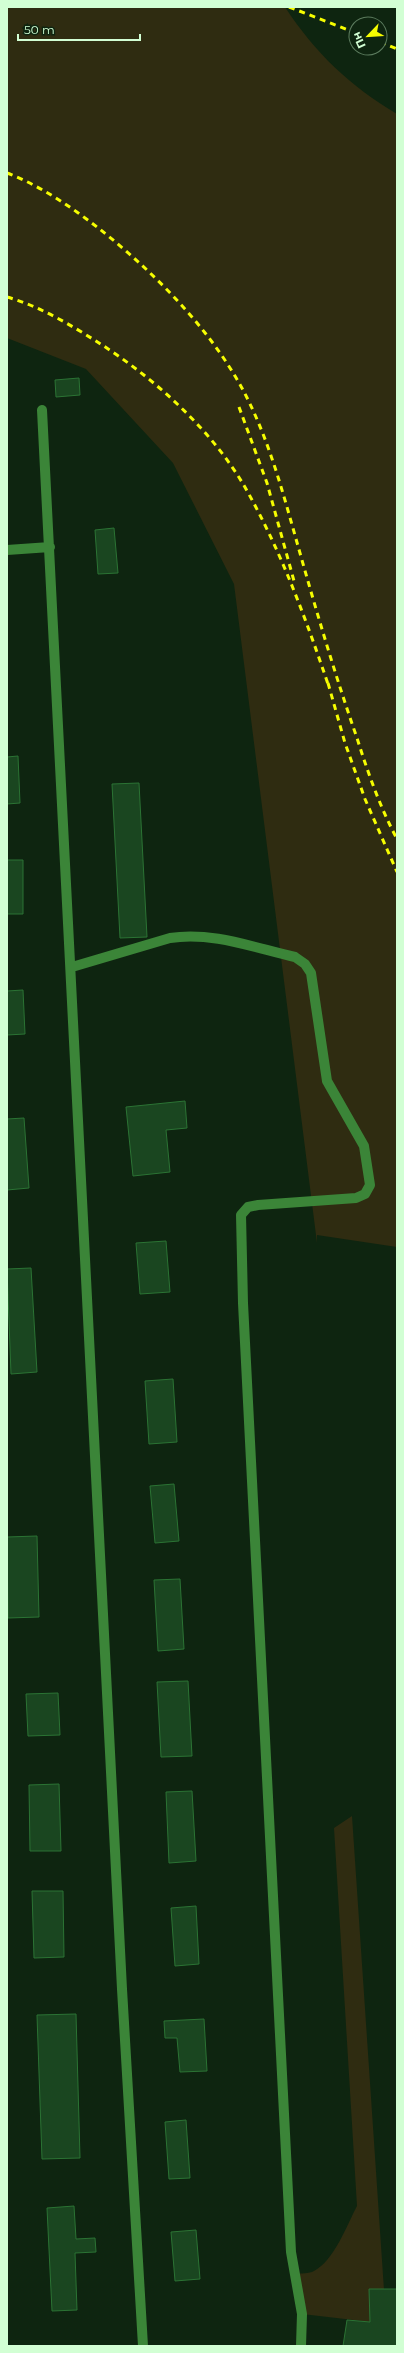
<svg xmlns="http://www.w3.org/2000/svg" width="404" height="2353" font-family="Montserrat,sans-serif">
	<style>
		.green { fill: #2f2c11 }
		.building { fill: #1a4620; stroke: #2b7334 }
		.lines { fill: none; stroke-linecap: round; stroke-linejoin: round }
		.minor { stroke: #3b8538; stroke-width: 10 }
		.rail { stroke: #f6fd00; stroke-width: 3; stroke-dasharray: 6 5; stroke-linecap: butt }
	</style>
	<rect width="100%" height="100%" fill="#0e2510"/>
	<!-- green -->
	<path class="green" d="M7,7H285C316,54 349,85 397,114V1247L317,1235V1243L234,584L173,463L86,369L7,338Z
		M352,1816L384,2290H369L370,2319H397V2325L302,2314L295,2274C301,2273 309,2274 314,2271C334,2261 347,2225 357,2206L334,1828Z"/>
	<!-- building -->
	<path class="building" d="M79,378L80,395L56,397L55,380Z
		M114,528L118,573L98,574L95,530Z
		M18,756L20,803L7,804V757Z
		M139,783L147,937L120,938L112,784Z
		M7,860H23V914H7Z
		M23,990L25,1034L7,1035V991Z
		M185,1101L187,1128L166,1130L170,1172L133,1176L126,1107Z
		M24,1118L29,1188L7,1190V1119Z
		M166,1241L170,1292L140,1294L136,1243Z
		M31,1268L37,1372L11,1374L7,1269Z
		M173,1379L177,1442L149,1444L145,1381Z
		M174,1484L179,1541L155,1543L150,1486Z
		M37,1536L39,1617L8,1618L7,1537Z
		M180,1579L184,1649L158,1651L154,1580Z
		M188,1681L192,1756L161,1757L157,1682Z
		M58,1693L60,1735L28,1736L26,1694Z
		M59,1784L61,1851H30L29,1785Z
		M192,1791L196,1861L169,1863L166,1792Z
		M32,1891H63L64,1957L34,1958Z
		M196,1906L199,1964L175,1966L171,1908Z
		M76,2014L80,2158L42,2159L37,2015Z
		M204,2019L207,2071L180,2072L177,2038H165L164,2021Z
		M186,2120L190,2178L169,2179L165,2122Z
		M74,2206L76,2239L95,2238L96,2252L75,2253L77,2310L52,2311L47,2208Z
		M196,2230L200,2279L175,2281L171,2232Z
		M369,2289H397V2346H343L347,2320L370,2322Z"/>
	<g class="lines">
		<!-- minor -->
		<path class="minor" d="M42,410L122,1989L143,2346
			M7,550L50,547
			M72,967L170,938C211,931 255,948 295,957L305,964L311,973L327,1081L364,1146L370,1185L365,1194L356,1198L258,1205L248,1207L241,1215L243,1303L291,2252L302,2314L301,2346"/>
		<!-- rail -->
		<path class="rail" d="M289,7L356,33
			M380,42L397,49
			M7,173C52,190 98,226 134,258C176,296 216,340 243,390C269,439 283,493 298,546C316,610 335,675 357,738C368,773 380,807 397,839
			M7,297C39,306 71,325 99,343C154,378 213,431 246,489C281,551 306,619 329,687
			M239,407L267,483L294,581
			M328,683L345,743L365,799L397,872"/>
	</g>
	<!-- border -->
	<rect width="404" height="2353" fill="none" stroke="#d2ffd4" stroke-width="16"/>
	<!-- north arrow -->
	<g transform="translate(368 36) rotate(245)"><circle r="19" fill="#0e2510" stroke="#5c7c5e"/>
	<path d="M0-3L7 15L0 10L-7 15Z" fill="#f6fd00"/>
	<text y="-6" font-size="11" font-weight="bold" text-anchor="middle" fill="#d2ffd4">Пн</text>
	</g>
	<!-- scale -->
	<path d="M18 34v6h122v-6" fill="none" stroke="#d2ffd4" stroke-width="2"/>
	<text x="24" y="34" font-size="12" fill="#d2ffd4" stroke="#0e2510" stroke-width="3" paint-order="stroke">50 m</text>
</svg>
